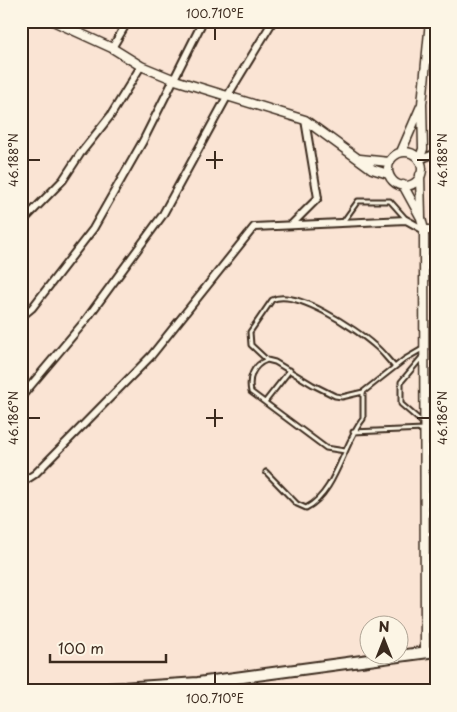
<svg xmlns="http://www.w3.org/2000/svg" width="457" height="712" font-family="'Playpen Sans',sans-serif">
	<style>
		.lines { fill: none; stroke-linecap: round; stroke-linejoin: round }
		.service-casing { stroke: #3b2a1e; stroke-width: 7 }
		.minor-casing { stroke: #3b2a1e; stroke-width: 10 }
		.tertiary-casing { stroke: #3b2a1e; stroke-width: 11 }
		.trunk-casing { stroke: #3b2a1e; stroke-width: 14 }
		.service { stroke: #fcf5e5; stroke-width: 3 }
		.minor { stroke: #fcf5e5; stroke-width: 6 }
		.tertiary { stroke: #fcf5e5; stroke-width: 8 }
		.trunk { stroke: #fcf5e5; stroke-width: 10 }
		.ticks { fill: none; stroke: #3b2a1e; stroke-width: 2 }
		.neatline { fill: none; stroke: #3b2a1e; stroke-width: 2 }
		.ticks-label { font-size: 12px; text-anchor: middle; fill: #3b2a1e }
	</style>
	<rect width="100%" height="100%" fill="#fae4d4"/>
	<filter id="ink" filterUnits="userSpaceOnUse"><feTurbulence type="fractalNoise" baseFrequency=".02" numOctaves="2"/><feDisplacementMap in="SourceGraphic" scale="10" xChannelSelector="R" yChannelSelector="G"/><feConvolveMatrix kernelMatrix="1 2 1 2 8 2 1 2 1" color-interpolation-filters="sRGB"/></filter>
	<g filter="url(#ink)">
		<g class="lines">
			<defs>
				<path id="service" d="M343,222L358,201H390L406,219
					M422,357L401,382V404L423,423
					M267,360L251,345L250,332L272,300C295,288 356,329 374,345C382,351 388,360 395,367
					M265,402L290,370
					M353,432L424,429
					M424,447L436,445
					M345,451L326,448L251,392C248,378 253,365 267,360L275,362L313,385L335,396L342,397L363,392L405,359L424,348
					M266,472L297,504L306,508C336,493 343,444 363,419V392
					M424,513L436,512
					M424,534L436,533"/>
				<path id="minor" d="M112,48L128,21
					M426,60L436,61
					M419,160L436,153
					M21,223L63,180L80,154L111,115L141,66
					M291,225L318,198L305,120
					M21,317L32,308L93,229L143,141L203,21
					M21,397L85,321L162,216L228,95L273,21
					M21,483L35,474L151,356L254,227L406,220L424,230"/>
				<path id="tertiary" d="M53,21L112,48L141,66L175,80L305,120L372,169L388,174
					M401,152L421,106
					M388 169a17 17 0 1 1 34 0a17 17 0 1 1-34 0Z
					M360,159L389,162
					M419,160L423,149L422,104L430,21
					M420,175L421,218L424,230L425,653
					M403,185L420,216
					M424,230H436"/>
				<path id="trunk" d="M76,691L198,683L436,651"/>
			</defs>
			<!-- service casing -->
			<use href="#service" class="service-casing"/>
			<!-- minor casing -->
			<use href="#minor" class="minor-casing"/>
			<!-- tertiary casing -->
			<use href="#tertiary" class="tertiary-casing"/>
			<!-- trunk casing -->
			<use href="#trunk" class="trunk-casing"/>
			<!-- service -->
			<use href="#service" class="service"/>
			<!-- minor -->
			<use href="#minor" class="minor"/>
			<!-- tertiary -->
			<use href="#tertiary" class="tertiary"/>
			<!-- trunk -->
			<use href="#trunk" class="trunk"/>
		</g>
	</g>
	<!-- ticks -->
	<path class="ticks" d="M215,28V40M215,151V169M28,160H40M206,160H223M417,160H430M215,409V427M28,418H40M206,418H223M417,418H430M215,672V684"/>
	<!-- margin -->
	<rect width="457" height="712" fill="none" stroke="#fcf5e5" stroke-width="55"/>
	<!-- north arrow -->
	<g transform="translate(384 640)"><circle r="24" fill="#fcf5e5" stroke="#afa495"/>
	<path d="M0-4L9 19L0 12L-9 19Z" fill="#3b2a1e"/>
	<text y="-8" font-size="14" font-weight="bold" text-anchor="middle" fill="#3b2a1e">N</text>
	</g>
	<!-- scale -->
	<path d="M50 654v8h116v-8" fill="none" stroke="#3b2a1e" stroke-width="2.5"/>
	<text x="58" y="654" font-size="15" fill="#3b2a1e" stroke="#fcf5e5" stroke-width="4" paint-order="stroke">100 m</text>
	<rect x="28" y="28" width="402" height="656" class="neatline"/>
	<g class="ticks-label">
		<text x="215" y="18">100.710°E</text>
		<text transform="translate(14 160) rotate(-90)" y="4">46.188°N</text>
		<text transform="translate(443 160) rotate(-90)" y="4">46.188°N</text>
		<text transform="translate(14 418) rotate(-90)" y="4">46.186°N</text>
		<text transform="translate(443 418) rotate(-90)" y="4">46.186°N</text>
		<text x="215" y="703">100.710°E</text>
	</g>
</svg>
